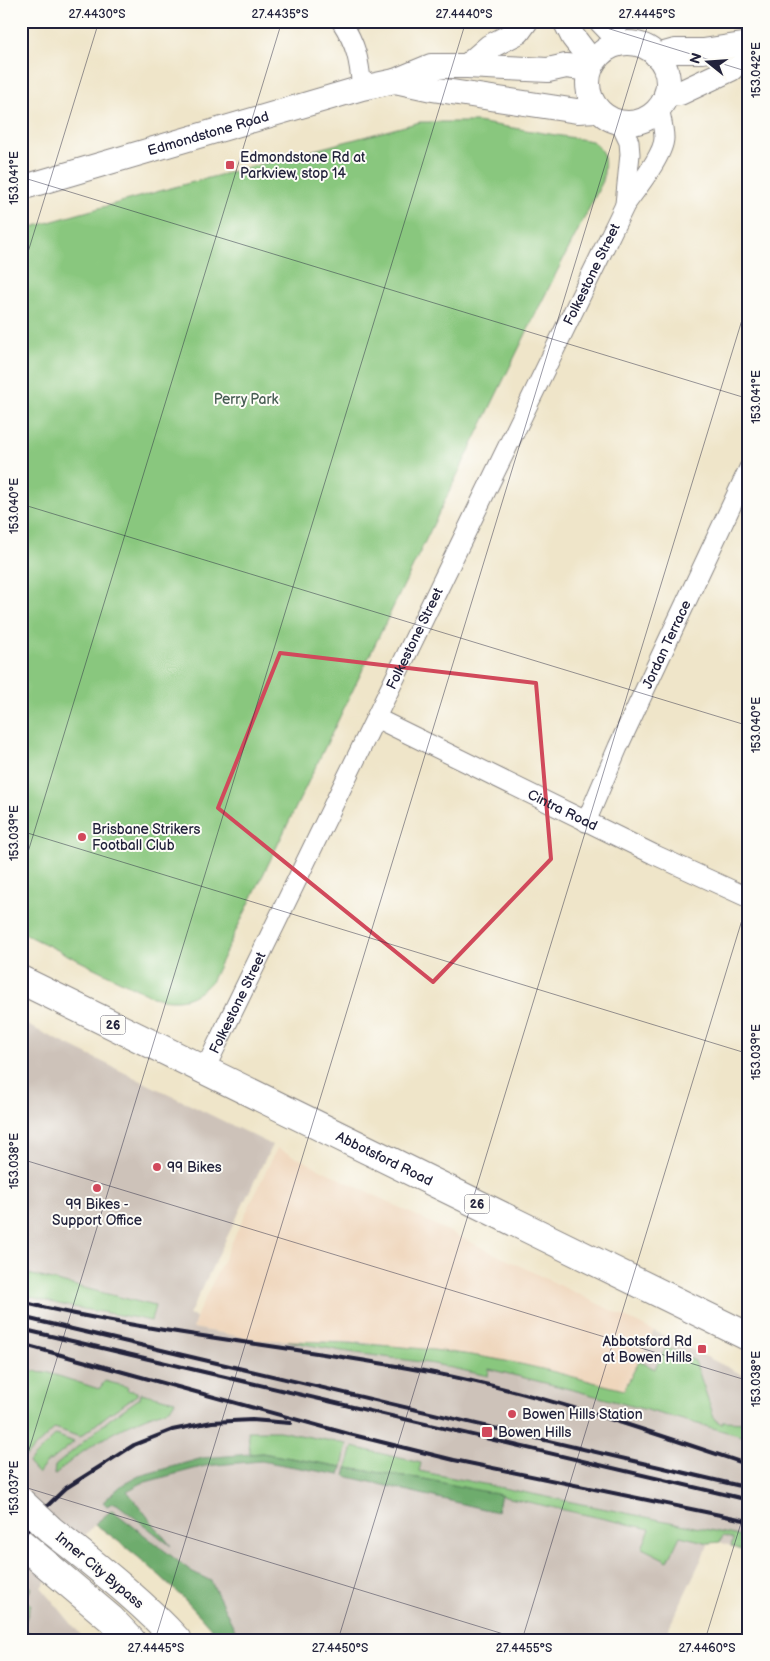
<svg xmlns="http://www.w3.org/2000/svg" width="770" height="1661" font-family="'Balsamiq Sans',sans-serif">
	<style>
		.built { fill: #efd6bc }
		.industrial { fill: #cdc2b9 }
		.green { fill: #89c77e; stroke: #56745c }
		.forest { fill: #6eac6d; stroke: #486754 }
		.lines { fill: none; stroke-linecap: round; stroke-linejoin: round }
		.minor-casing { stroke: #888482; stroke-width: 21 }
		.tertiary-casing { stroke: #888482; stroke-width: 26 }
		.trunk-casing { stroke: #888482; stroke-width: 30 }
		.motorway-casing { stroke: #888482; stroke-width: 30 }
		.minor { stroke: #fff; stroke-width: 19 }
		.tertiary { stroke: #fff; stroke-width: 24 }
		.trunk { stroke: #fff; stroke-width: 28 }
		.motorway { stroke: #fff; stroke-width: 28 }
		.rail { stroke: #22223b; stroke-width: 4 }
		.motorway-bridge-casing { stroke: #888482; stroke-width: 30; stroke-linecap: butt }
		.motorway-bridge { stroke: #fff; stroke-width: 28 }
		.marked { fill: none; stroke: #d1495b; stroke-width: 4; stroke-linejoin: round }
		.ticks { fill: none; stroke: #22223b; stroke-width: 1; stroke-opacity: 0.45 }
		.poi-dot { fill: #d1495b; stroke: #fdfcf7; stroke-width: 2 }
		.labels { text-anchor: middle; stroke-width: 4; stroke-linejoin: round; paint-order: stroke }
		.shield { fill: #fdfcf7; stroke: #646373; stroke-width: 1 }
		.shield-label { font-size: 12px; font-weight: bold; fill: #22223b }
		.street-label { font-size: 14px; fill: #22223b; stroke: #fdfcf7 }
		.poi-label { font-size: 14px; fill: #22223b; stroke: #fdfcf7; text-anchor: start }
		.park-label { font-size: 14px; fill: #465c52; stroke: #fdfcf7 }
		.neatline { fill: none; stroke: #22223b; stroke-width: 2 }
		.ticks-label { font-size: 12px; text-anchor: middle; fill: #22223b }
	</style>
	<rect width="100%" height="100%" fill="#fdfcf7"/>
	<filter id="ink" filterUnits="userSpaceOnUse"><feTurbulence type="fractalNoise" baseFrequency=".02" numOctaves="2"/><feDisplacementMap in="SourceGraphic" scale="10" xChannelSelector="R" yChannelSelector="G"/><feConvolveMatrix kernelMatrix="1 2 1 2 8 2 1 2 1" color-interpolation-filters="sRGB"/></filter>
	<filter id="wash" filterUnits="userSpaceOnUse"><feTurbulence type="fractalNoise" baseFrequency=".0096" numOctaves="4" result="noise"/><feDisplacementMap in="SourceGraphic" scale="20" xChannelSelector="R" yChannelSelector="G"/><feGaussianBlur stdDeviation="1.12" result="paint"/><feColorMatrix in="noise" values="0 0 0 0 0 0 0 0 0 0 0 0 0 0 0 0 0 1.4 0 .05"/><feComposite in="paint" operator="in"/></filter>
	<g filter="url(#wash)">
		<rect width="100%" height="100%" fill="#efe5c9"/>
		<!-- built -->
		<path class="built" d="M277,1148L654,1331L625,1391L524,1365L458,1353L358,1342L259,1340L193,1328L196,1317Z"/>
		<!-- industrial -->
		<path class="industrial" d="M21,1022L272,1145L189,1315L196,1317L193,1328L259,1340L358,1342L458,1353L524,1365L624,1390L654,1331L749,1378V1553L720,1542L709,1543L663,1640H309L307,1637L302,1640H221L199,1613L156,1571L95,1524L41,1587L85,1640H21Z"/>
		<!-- green -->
		<path class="green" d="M420,122H477L592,141C608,154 605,162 603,181L537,311L211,982C193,1001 178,1003 153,997L21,932V230L167,189Z
			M21,1272L155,1306L151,1321C134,1317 118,1315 101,1312C74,1308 47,1302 21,1294Z
			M288,1341C367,1343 448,1348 525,1365C558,1372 591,1382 624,1390L639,1361L655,1369L666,1347L695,1361L715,1420L722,1424L723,1421L749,1422V1438L577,1391L489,1369L488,1376L434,1364L342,1351Z
			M21,1370L46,1372L99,1389L105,1381L128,1387L127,1390L137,1392V1395L109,1414L80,1437L55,1428L24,1458L21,1455Z
			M141,1393L175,1401L170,1409C126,1422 88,1445 54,1475L55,1466L110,1419L140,1398Z
			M248,1431H279L347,1444L342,1467L262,1453L250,1454Z
			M56,1435L74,1442L51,1461L49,1460L38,1474L28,1463Z
			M353,1447L421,1463L419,1471L749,1538V1553L731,1546L733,1539L723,1536L720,1542L709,1543L680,1536L668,1561L642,1548L650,1529L424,1479L347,1468Z
			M25,1583L31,1588L25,1601L31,1604L23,1628L39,1640H21V1585L23,1586Z"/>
		<!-- forest -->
		<path class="forest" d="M262,1453L342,1467L340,1475L261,1461L205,1466L142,1483L127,1491L171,1546L117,1504L112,1503L107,1506L103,1502L122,1485L139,1476L203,1458Z
			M347,1468L424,1479L501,1495L497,1512L345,1476Z
			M112,1510L191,1571L211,1581L240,1640H221C181,1592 145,1560 95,1524Z"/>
	</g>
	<g filter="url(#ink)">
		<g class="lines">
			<defs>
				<g id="minor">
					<path d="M341,21C357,46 359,60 362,88"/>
					<path d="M620,123L629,142L630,154L625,204"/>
					<path id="s1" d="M376,718L653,854L749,898"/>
					<path id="s2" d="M586,822L618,747L749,468"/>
					<path id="s3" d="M204,1071L625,205C635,191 664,155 664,138C664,129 661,117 659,108"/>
				</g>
				<g id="tertiary">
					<path d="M565,21L573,37L593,63"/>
					<path d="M601,21L622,43"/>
					<circle cx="628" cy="83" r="40"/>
					<path d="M657,56L675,51H703L749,44"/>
					<path d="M467,66L489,47L518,32L526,21"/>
					<path d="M395,81L432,89L577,111L598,110"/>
					<path d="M666,94L680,93L731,69L749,47"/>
					<path id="s4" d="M21,188L362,88L395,81L431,66H467L548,70L566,66L590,69"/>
				</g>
				<g id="trunk">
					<path id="s5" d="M21,980L749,1337"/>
				</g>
				<path id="motorway" d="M21,1543L111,1619L131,1640
					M74,1548C110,1577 146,1606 177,1640"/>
			</defs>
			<!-- minor casing -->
			<use href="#minor" class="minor-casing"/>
			<!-- tertiary casing -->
			<use href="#tertiary" class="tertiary-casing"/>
			<!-- trunk casing -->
			<use href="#trunk" class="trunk-casing"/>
			<!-- motorway casing -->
			<use href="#motorway" class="motorway-casing"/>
			<!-- minor -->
			<use href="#minor" class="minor"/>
			<!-- tertiary -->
			<use href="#tertiary" class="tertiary"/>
			<!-- trunk -->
			<use href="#trunk" class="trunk"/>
			<!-- motorway -->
			<use href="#motorway" class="motorway"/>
			<!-- rail -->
			<path class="rail" d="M21,1302C157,1335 297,1346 434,1373C542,1394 645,1430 749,1465
				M21,1317L749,1488
				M21,1329L749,1500
				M21,1344L349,1434L454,1460L749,1521
				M21,1538L43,1510L66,1488L134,1445L172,1430L212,1422L252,1420L290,1423"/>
			<defs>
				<path id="motorway-bridge" d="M21,1502L51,1530L74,1548"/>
			</defs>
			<!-- motorway-bridge casing -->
			<use href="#motorway-bridge" class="motorway-bridge-casing"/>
			<!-- motorway-bridge -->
			<use href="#motorway-bridge" class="motorway-bridge"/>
		</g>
	</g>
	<!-- marked area -->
	<path class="marked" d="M280,653L536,683L551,859L433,982L218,808Z"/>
	<!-- ticks -->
	<path class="ticks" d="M584,21L749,72M21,177L749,399M21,275L99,21M21,504L749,726M21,831L749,1054M21,875L282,21M21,1159L749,1381M21,1476L466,21M21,1486L523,1640M155,1640L649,21M338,1640L749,297M522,1640L749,897M705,1640L749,1497"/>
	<!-- markers -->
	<g class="poi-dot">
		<rect x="225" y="160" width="10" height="10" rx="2.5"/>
		<circle cx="82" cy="837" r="5"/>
		<circle cx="157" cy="1167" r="5"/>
		<circle cx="97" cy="1188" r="5"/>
		<rect x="697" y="1344" width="10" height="10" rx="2.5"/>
		<circle cx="512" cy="1414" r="5"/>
		<rect x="481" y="1426" width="12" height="12" rx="2.5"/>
	</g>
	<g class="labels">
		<!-- shield labels -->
		<g class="shield">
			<rect x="100.5" y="1015.5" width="25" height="19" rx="4"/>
			<rect x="464.5" y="1194.5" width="25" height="19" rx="4"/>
		</g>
		<g class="shield-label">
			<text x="113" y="1029">26</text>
			<text x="477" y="1208">26</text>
		</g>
		<!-- street labels -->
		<g class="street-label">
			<text dy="5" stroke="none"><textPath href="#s4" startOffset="195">Edmondstone Road</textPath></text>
			<text dy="5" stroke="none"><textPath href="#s3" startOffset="886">Folkestone Street</textPath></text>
			<text dy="5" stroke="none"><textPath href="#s3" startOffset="481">Folkestone Street</textPath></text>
			<text dy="5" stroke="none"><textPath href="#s2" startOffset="195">Jordan Terrace</textPath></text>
			<text dy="5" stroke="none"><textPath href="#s1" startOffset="208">Cintra Road</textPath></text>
			<text dy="5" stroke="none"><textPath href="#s3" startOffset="76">Folkestone Street</textPath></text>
			<text dy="5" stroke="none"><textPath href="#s5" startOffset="405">Abbotsford Road</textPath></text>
			<text transform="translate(100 1570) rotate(40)" y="5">Inner City Bypass</text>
		</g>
		<!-- poi labels -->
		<g class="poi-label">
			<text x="240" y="162">Edmondstone Rd at<tspan x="240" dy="16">Parkview, stop 14</tspan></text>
			<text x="92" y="834">Brisbane Strikers<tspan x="92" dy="16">Football Club</tspan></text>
			<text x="167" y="1172">99 Bikes</text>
			<text x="97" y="1209" text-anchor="middle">99 Bikes -<tspan x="97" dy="16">Support Office</tspan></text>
			<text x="692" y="1346" text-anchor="end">Abbotsford Rd<tspan x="692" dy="16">at Bowen Hills</tspan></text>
			<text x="522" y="1419">Bowen Hills Station</text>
			<text x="498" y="1437">Bowen Hills</text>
		</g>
		<!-- park labels -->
		<g class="park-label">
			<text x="246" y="404">Perry Park</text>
		</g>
	</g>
	<!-- margin -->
	<rect width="770" height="1661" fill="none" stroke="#fdfcf7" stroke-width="55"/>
	<!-- north arrow -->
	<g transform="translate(708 62) rotate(287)" stroke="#fdfcf7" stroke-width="4" paint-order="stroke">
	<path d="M0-4L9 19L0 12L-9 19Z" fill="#22223b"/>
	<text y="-8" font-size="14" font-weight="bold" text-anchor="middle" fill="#22223b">N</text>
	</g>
	<rect x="28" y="28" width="714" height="1606" class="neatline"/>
	<g class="ticks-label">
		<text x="97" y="18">27.4430°S</text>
		<text x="280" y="18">27.4435°S</text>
		<text x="464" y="18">27.4440°S</text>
		<text x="647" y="18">27.4445°S</text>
		<text transform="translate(756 70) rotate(-90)" y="4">153.042°E</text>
		<text transform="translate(14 178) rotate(-90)" y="4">153.041°E</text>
		<text transform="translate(756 397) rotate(-90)" y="4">153.041°E</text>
		<text transform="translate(14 506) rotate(-90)" y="4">153.040°E</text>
		<text transform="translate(756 725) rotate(-90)" y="4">153.040°E</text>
		<text transform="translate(14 833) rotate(-90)" y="4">153.039°E</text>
		<text transform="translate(756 1052) rotate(-90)" y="4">153.039°E</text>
		<text transform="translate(14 1161) rotate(-90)" y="4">153.038°E</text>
		<text transform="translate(756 1379) rotate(-90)" y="4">153.038°E</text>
		<text transform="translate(14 1488) rotate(-90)" y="4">153.037°E</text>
		<text x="156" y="1652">27.4445°S</text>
		<text x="340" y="1652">27.4450°S</text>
		<text x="524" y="1652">27.4455°S</text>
		<text x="707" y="1652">27.4460°S</text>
	</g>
</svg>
